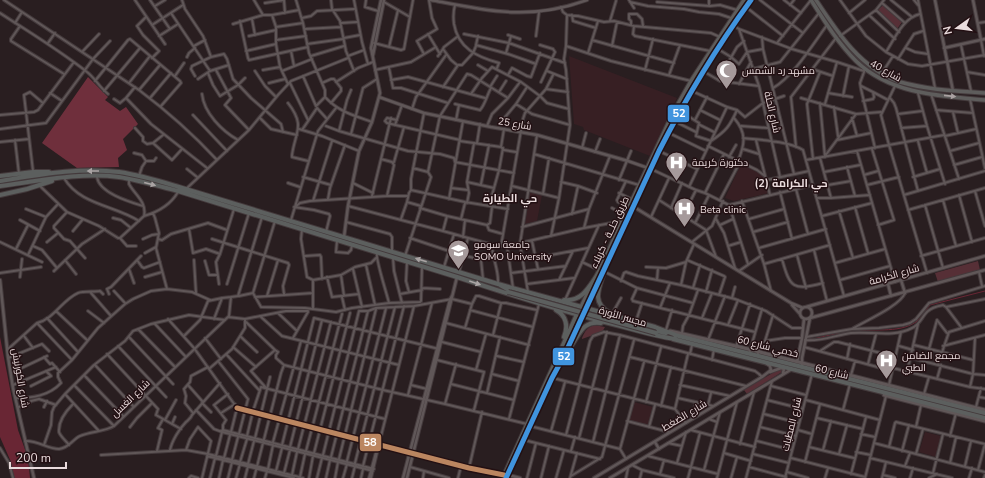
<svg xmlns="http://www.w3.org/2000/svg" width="985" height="478" font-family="'Nunito Sans',Cairo,sans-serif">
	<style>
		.built { fill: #371f23 }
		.green { fill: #562f36 }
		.forest { fill: #6f2f3c }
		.water { fill: #692634 }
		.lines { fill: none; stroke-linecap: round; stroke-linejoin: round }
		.stream { stroke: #692634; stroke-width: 1 }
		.minor-casing { stroke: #443a3c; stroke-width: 4 }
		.tertiary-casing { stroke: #443a3c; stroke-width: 4.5 }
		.secondary-casing { stroke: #443a3c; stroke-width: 5 }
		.primary-casing { stroke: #443a3c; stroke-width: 5.5 }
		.trunk-casing { stroke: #443a3c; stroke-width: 6 }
		.minor { stroke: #605758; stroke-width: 2 }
		.tertiary { stroke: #605758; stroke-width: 2.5 }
		.secondary { stroke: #605758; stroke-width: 3 }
		.primary { stroke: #5e5d5c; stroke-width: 3.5 }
		.trunk { stroke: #5c5f5e; stroke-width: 4 }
		.trunk-bridge-casing { stroke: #443a3c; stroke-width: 6; stroke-linecap: butt }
		.trunk-bridge { stroke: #5c5f5e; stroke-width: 4 }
		.bus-1-casing { stroke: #231013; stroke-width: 8 }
		.bus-2-casing { stroke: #231013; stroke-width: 8 }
		.bus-1 { stroke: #bb8660; stroke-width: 5 }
		.bus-2 { stroke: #4094de; stroke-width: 5 }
		.oneway { fill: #aba3a3 }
		.oneway2 { fill: #aaa4a4 }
		.labels { text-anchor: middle; stroke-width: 3; stroke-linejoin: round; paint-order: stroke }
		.poi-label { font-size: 10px; fill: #eadcdd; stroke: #231013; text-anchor: start }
		.street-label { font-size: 10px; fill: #eadcdd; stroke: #231013 }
		.neighbourhood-label { font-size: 11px; font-weight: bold; fill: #eadcdd; stroke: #231013 }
		.line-badge { stroke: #231013; stroke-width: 1.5 }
		.badge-label { font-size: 11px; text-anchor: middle; font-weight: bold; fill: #fff }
	</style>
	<rect width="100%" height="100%" fill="#291e20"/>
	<!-- built -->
	<path class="built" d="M569,56L677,98L650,156L584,130L583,127L574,124Z
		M741,164L765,176L769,193L734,201L725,198Z
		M530,192L542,195L537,221L525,224Z
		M634,402L653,407L648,426L629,420Z
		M925,432L941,436L936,457L919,452Z"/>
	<!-- green -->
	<path class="green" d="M883,5L902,22L897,29L878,10Z
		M978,261L980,270L938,282L935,273Z
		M594,325L605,327L602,332L582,339V338C585,331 587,328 594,325Z
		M781,368L783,369L782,372L747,394L744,390Z"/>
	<!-- forest -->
	<path class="forest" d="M88,77L108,97L105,100L120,111L126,107L138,124L123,139L127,150L118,158L119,167L77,168L42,143Z"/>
	<!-- water -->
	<path class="water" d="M0,337L18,430L28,458L30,478H14L11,462L0,437Z"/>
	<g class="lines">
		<!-- stream -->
		<path class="stream" d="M808,338L813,339C825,336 838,333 850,331C871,328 898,334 916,322C922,318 925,310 930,305L985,291"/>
		<defs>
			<path id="minor" d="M4,0L139,90C167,111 193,134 217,160
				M135,0L165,44
				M150,0L170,29
				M182,0L185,9L203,36L211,57
				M254,0L263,15H272L299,10
				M284,0L285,13
				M296,0L303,23L309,53L325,90V97C339,112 353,115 372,122
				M331,0L332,9L340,21L346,51L354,71
				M354,0L362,42L368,64
				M366,0L365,7L378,11
				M629,0L634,8
				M760,0L803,33
				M784,0L801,13
				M840,0L866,36L886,52L908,64L922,66L985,55
				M891,0L912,17
				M914,0L918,5
				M918,0L935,88
				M384,2L410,17
				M630,2L648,6L684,9L699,12L719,14L731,18
				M657,2L710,6L720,5L737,10
				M265,3L284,0
				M882,3L905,23
				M455,5C453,12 453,17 454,24C458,48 477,57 499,63L497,68
				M790,5L794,0
				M155,6L165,0
				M709,6V0
				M746,7L783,36
				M876,10L899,32
				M0,13C29,32 59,50 87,72C95,78 99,87 108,94
				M171,13L210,71
				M849,13L865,0
				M272,15L276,27V44L280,67L288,84
				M567,15L578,16L604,22L614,21L634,26L711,33L720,37
				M572,15L573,21L596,28
				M869,15L895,39
				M146,17L137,26L143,35L159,51L152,58
				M302,18L311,16L317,11L354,9
				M252,19L255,35
				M240,21L248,58L249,60L308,47
				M610,21L616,1
				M15,23L22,12
				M341,23L357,22
				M978,23L985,22
				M233,24L263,15
				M152,25L183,5
				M631,25V21L629,19V14H637L642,19L643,26
				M20,26L11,39V41L64,74
				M634,26L633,34L635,36L710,51
				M734,26L739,29L792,49L837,62L864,71L865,69
				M276,27L303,23
				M305,29L341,27
				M739,29L759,86L780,177
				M428,34L440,54
				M464,34L509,43L565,63
				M508,35L520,39
				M159,36L178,24
				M249,36L276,30
				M478,36L476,45L508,54L536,64
				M536,36L539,12
				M840,36L876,10L884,0
				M457,37L444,47L443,49L451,60L457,65
				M762,37L763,49L794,174
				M344,38L360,35
				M276,40L306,36
				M592,40L674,63
				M981,40L984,56
				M48,43L55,33
				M374,43L401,50L404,49L413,0
				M777,43L811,0
				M307,44L343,39
				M540,45L553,49L555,52L541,82
				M961,45L971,91
				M194,46L205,40
				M566,46L611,61L691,81
				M612,46L617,22
				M389,47L398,10
				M906,48L915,52L928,54
				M718,49L731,57L739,64L747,52L763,49
				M246,51L276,44
				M291,51L294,66
				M82,52L99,34
				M886,52C895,38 903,18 920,14
				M506,53L511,36
				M588,53L598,21
				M424,54L417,41L437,29L432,18L429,0
				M311,56L344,46
				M348,56L364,50
				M438,56L443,49
				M187,57L189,53L195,48
				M898,59L914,34L923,31
				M478,65L488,71
				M389,68L393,88H401L448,103
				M753,69L780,62L819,13
				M812,69L833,76
				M216,70L231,98L225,105L249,130
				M263,70L280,67
				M375,70L411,62L436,47
				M645,70L653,39
				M255,71L265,86L276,97
				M282,71L312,59
				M547,71L567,79
				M703,71L720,81L759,86
				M864,72L860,83L861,89L875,148
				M967,72L985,75
				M208,73L213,85L220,96L238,85L245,78
				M882,73L893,56
				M508,75L512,68L527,76L531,77L540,53
				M669,75L680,45
				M175,76L184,63
				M195,76L191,69L192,66L211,57L224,54L227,59L233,79L251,98L281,124L283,132
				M303,76L316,106L325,97
				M198,79L210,71L229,65
				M391,80L408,77L485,98
				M718,80L737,47L744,41
				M95,81L128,40L130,39L180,81L181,83L161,106
				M336,82L358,68L373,62
				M129,83L150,56
				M269,83L285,79
				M290,83L308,120
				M322,83L331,79H334L341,88V91L331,103
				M739,84L751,62
				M861,86L873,92L874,97L873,99L863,101
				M895,86L881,115L889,145L927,273
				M135,87L126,98L151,124L207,168
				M443,87L458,65H462L473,53L476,46
				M490,87L497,76
				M773,88C793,77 813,44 827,25
				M546,89L568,92
				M139,90L160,65
				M104,91L140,48
				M692,91L727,107L737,110L745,117L763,103L784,96
				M499,92L506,81
				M873,92L888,100
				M50,93L62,101
				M828,93L852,97
				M918,93L927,126L945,184
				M202,94C204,113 222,131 238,140
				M471,94L482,78L492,67L521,82L540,96L547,103L569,109
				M931,94L959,179
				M843,96L849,66
				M150,98L171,73
				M801,98L856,114L881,112
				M890,98L894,103L896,108L918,191
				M114,99L120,103L126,98
				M970,99L985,168
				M288,103C306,126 295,132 292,155V157L308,161
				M820,103L825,157
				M455,104L480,110C485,105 487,95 491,88
				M516,104L532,114L570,125
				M825,104L837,62
				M834,107L838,136
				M317,108L327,119
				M412,109L416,97L446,55
				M700,110L720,120
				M936,110L973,113
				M680,111L699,123L696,136L711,141C726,131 730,126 737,110
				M953,112L958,133
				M898,114L922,111
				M0,115L34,112L38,110L74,62
				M193,115L227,151
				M260,118L271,129L297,135
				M734,118C747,133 745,144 738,161
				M852,118L857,136
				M397,120L387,118L385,121L387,123L460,140
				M456,120L459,105
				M695,120L707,97
				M674,121L696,132
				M501,122L516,104L527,87
				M395,125L402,105
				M700,125L714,132
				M326,126L339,131L347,100L351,90
				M487,126L492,114L508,98L520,82
				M741,126L768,128
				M135,128L143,137V141L147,144L153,143L163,135
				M901,128L927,126
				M0,129L46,123L93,59L110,41
				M299,129L322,136L359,151
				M302,130L317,108
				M339,131L408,151L440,154L454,158L455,162L514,173
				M669,133L706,151
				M351,134L363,88L377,79
				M945,136L976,129
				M743,138C761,140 788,141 803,150L844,296
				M15,140L19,174
				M756,140L770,195
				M837,140L871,133
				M460,141L501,147L504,150L516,152
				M918,141L927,173
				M0,142L29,139
				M153,143L172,160L182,149
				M477,143L480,124
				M708,146L757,170L765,176
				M501,147L504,129
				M796,147L791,97L836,38
				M582,148L586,133
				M743,149L759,154
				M872,149L894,220L878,225
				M659,151L697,169
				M857,151L895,282
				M950,151L979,143
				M595,152L600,139
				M134,153L142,155L146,161H154L156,158
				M534,154L639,185
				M825,156L856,114
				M729,157L736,145
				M820,158L831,198
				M381,159L392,162L394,165L387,196
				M813,159L807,104L820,72
				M806,160L944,135
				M394,162L404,127
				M470,165L474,143
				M954,165L982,157
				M847,167L855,196
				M187,169L197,177
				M651,169L696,190L705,193L729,205L748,264
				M33,171L24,95L30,92L43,103
				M428,172L440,116L467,74L471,75L508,98
				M824,172L860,165
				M864,175L878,171
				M139,176L142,167L146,161
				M97,177C99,193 130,202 143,206
				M303,177L331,185
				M913,177L940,169
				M64,178C80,205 114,205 139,221
				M619,180L631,151
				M767,180L809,171
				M626,181L617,200L618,202L629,207
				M467,182L494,188L499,170L503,148
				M561,182L578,186L597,193
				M288,183L300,187
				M353,183L373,193
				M481,184L489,145
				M828,185L851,181
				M867,185L899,177
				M40,186L67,212L99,226L118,238H120L127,246H136
				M512,186L559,198
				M689,187L727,107
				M451,188L468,190
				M186,189L249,130L278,95L291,81L348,58
				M796,189L808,234
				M411,190V179L424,113
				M975,191L985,226
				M780,192L792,239
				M619,193L633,200
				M705,193L724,154
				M543,194L549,158
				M492,195L509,198
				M904,195L985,171
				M959,195L972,242
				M372,196L391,118
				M817,198H831L870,195
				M328,199L330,188L345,145
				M449,199L463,121
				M659,200L706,230L716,257
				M720,200L740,162
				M943,200L956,246
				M313,201L332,141
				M742,201L764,264
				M467,203L469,193L467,182L470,165
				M729,205L813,185
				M925,205L943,268
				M348,206L443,231L497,246L512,245L584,228L622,221
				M421,206L407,202L409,193L411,190L465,202L508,209
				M489,206L494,188
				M294,207L314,210L329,214L330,216L326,232
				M295,207L300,203L310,201L387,196H408
				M855,207L868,253
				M420,208L447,216L487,225L490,223L492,207
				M612,208L625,215
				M671,208L682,183
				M26,209L46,217
				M908,210L985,188
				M839,211L853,258
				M67,212L54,226V228L64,239L70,241L85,258
				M153,213L155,218L159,233L156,248L167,289
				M572,214L578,186
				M144,216C158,212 171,204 178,192
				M683,216L696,190
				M822,216L872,203
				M651,217L669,178
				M113,218L121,220L131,228
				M401,219L407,202
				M461,219L465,203
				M716,219L724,233L735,268
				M749,219L784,209
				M20,220L40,231
				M291,220L318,131L336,108
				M275,221L253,293L261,307L305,308L336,312L352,308L389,303L420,302L421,301L422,267
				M346,222L390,234L392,237V252
				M695,223L709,195
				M487,225L489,230L503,234
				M720,225L733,219
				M522,227L589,209
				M584,228L589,209L610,156
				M189,229L193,253L206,249L220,254
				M302,229L301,239L307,277L313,280V308
				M73,231L83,219
				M443,231L447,216
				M753,232L788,222
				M551,236L559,198L570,125L566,70L564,59L566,46L567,15L563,12L561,7
				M463,237L465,220
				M120,238L144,216C147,202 135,195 129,184V179
				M410,238L449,251
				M143,239L152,235L159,234
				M158,239L162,240L171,234L208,223L227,230
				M212,239L288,263L289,265L283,286L284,294
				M337,241L336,252L348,253L351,250L352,245
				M532,241L538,269
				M0,242L42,262
				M47,242L58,233
				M692,242L712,226L723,201
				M492,245C492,258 499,270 498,283
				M33,246L42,250L57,268
				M501,246L523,119L525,113L546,89L553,75
				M507,246L513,288
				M728,246L741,242
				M759,248L826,229
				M16,249L28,225
				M814,250L827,301
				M145,253L156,247
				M377,253C375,258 387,294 389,303
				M28,255L46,217L58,204
				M463,255L481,260L483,279
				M797,255L806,288
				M305,256L320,255L321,257L322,279
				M405,256L431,177L428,172L413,168
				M921,256L985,238
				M393,258L394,271L402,303
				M535,258L588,248
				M782,259C790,288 793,291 823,283
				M65,260L76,274
				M137,260L142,267L144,268L160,262
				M194,260L196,293
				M687,260L724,276L725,277L719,295
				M205,261L209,275H217
				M407,262L406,281L409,292
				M582,262L599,270
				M835,263L885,249
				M366,265L375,305
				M444,267L454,234
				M646,267L666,268L686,262
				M129,269L134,283
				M353,269L362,307
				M54,271L82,244L105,229
				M739,271L762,255
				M459,272L468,238
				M605,272L637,288L693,303
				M979,272L982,286
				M0,273L41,267
				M511,273L566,266
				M341,275L344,296
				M20,277L22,259
				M145,277L162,272
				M327,277L332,297L359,294
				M313,280L341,275L355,267L371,263L376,258
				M559,280L573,251
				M657,280L658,268
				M840,280L890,266
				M621,281L624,273L626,272L638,276L681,285L735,299L766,311L792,328H803
				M219,284L216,262L220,254L234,209
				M227,284L249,213
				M527,284L574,278
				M681,285L686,262L694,244
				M422,288L440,289
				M637,288L632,299L633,301L755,332
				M693,288L700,265
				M114,291L125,303
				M771,291L764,264L830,245
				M528,292L520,244L537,135
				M706,292L712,270
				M91,293L111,316
				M109,294L107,289L111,287L141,256
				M400,294L422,290
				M239,296L253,293
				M267,296L278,260
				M255,297L313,293
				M342,297L345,310
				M732,298L735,287
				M565,300L599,225
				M946,307L961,327
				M660,308L670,283
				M470,310L533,327
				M56,311L87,340
				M88,311L104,323
				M278,313L297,331
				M612,314L621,298
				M260,316L282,336L399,365
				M47,318L78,352
				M702,318L712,293
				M168,319L194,348L237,408
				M214,319L222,298
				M245,319L286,311H308
				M937,320L947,333
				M636,321L642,303
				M246,322L275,350L251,371L267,389
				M37,323L72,360
				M446,323L529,345
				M155,324L185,356
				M728,325L738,300
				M465,328L472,304L476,296H479L501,303H506L537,310
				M138,329L175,367
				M852,329C865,321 900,306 905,293
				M666,330L672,310
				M682,333L683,326L689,315L698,290
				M493,335L501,304
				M24,336L33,348
				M184,336L200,320L208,301L222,298L231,297
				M240,336L257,352
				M129,337L173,384
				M806,337L852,329L879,328L903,325L910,323L916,319L929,303L985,286
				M205,338L221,359
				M293,338L308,312
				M708,340L725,296
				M805,340C820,342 836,335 851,333C871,331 893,338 912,328C920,325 922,316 928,311C932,307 938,306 943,305L946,307L985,299
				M765,341L773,315
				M442,342L481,352
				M914,345L973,360
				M118,346L166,397
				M899,346L913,350
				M943,346L985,335
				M233,347L256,367
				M736,347L750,304
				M804,347L892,371
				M929,349L937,320
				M7,350L37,323C54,319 62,300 78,293C83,291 94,292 100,291L103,294
				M275,350L278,352L276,355V358L284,365L383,390L445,404L527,424
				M820,351L834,342H838L896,357
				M107,354L158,409L156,415L181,429
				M226,354L259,390
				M690,354L692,345
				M749,354L762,309
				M497,356L524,362
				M757,356L762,343L765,341L785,338H802
				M44,357L50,364L52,363L60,372
				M630,357L746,386
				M8,358L42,344L49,351
				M911,358L973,374L985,375
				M847,359L850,344
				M437,360L484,372L474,410
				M712,360L714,349
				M218,361L248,399L239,434
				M868,364L876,334
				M938,364L949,332L985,321
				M95,365L133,406
				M210,368L232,349L245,328V319L228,317
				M893,368L970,387L985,389
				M476,370L486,334
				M907,372L918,324
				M11,373L47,356
				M492,374L519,381
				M84,375L123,416
				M851,375L855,361
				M553,378L675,409L686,423
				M937,379L941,365
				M451,384L514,400
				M13,385L56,367
				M74,385L114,426
				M188,385L203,402
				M411,385L427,389
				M680,385L730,396
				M889,385L901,332
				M31,386L51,376L46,371
				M771,386L806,395
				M970,387L973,374L975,338
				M487,393L500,337
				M65,394L99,431
				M924,394L929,377
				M408,395L432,303
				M979,397L985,398
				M16,398C32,398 49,396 61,383L58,377V373L72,360L98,328L125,304L133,299L151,291L167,289L192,292L210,300
				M678,398L713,406
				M767,400L803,409
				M806,400L880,420
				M646,402L661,347
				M202,403L211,412
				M445,404L456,364
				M708,405L711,393
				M661,406L671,367
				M18,407L26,406L31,401L39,399L56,405
				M44,407L47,401
				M976,407L981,388
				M237,408L469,468L504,475
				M675,409L688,354
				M196,410L214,429L222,432L373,471
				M843,410L850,384
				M193,413L185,403L186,396L184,389L190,382L191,376L208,367
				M221,413L235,404
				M764,414L799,423
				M817,418L863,429
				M509,419L539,304
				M692,419L696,402
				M709,419L717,422
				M165,420L176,400
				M627,421L669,432
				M172,424L175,417
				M530,426L620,449L626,459
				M130,427L137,418L152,403
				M649,427L655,405
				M760,427L796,436
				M916,427L921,405
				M223,430V425L226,420L214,405L228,394
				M691,430L755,447
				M798,430L812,434
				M221,431L223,430L374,469
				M551,431L565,382
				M231,432L237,408
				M861,434L875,437
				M566,435L579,386L590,341L593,336L604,332L620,335L755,371L759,374L762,377
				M247,436L253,411L261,387L385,419
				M950,436L956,413
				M255,438L270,377
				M579,438L607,332
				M524,440L600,459
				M25,441C37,440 48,449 59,449C69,448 73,439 80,436C91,431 104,432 114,426L229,316L231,297L238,296L262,217
				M757,441L792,450
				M273,442L301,341
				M593,442L620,335
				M668,443L682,446
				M874,443L985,472
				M740,444L754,392
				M44,445L51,425L52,412L54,407L65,394L94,365L125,341L133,331L151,324L189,315L225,320
				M69,445C66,441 60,436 59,432C58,421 66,411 73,404
				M282,445L314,318L439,349
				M290,447L322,320
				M809,447L854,458
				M889,447L895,423L896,422L985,444
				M0,448L9,463L13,478
				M298,449L331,322
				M620,449L644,362
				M170,450C172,441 179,429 186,422C189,419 191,418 192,415L220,383
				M186,450L190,439L198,427L211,441L202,478
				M823,450L831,421
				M157,451L162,430L158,428L163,419
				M306,451L342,314
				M571,451L575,437
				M902,451L909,425
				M856,452L871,455
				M314,453L350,313
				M724,453L751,461
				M753,454L789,463
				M839,454L847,425
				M916,454L923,429
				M101,455L186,450L208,454L303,478
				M323,455L359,311H368L376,308L414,306L452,299L472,304
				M207,456L294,478
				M216,456L222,432
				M648,456L718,474
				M331,457L368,311
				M224,458L230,435
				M791,458L865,477
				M870,458L952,478
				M339,459L376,309
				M232,460L238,437
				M347,461L386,308
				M240,462L247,439
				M805,462L820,404
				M355,463L395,307
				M677,463L686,432
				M950,463L956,437
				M248,464L254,441
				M632,465L642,470L674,478
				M363,466L404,306
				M905,466L910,453
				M965,466L971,441
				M410,467L449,478
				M749,467L786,477
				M469,468L482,412
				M268,469L273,445
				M704,470L720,412
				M978,470L985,444
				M276,471L282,448
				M787,472L808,478
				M284,473L290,450
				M933,473L943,434
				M660,474L664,460
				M851,474L866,417
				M292,475L297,452
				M883,475L895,478
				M571,476L602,457L634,340
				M300,477L305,454
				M189,478L191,476L198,478
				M210,478L215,458
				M219,478L223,460
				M228,478L232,462
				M236,478L240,464
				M245,478L248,466
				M254,478L281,373L284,365
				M265,478L267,471
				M309,478L313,456
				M317,478L322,458
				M326,478L330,460
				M335,478L338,462
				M343,478L347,464
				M352,478L355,466
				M361,478L363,469
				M369,478L378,445
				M371,478L379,444L414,306
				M423,478L424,471
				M458,478L461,466
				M527,478L536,443
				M541,478L549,446
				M556,478L564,450
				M570,478L577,453
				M626,478L628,468
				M640,478L642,470
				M688,478L700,433
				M717,478L737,402
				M731,478L737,457
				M746,478L772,381
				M785,478L812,374
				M825,478L828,468
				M865,478L886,396
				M882,478L886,462
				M910,478L913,468
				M929,478L937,474
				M969,478L972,468
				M984,478L985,475"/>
			<path id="tertiary" d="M431,0C489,11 530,21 587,0
				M935,0L953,91
				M973,0L981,40
				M944,48L985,39
				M373,55L384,0
				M379,97L424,113L491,127L537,135L628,161L648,168
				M634,207L791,303L803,308
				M344,237L348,206L359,151L372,122L380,93L371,48L381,0
				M0,280L8,357L13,388L34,478
				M901,280L905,293
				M888,284L891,296
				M792,305L800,314
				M806,307L985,256
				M800 313a6 6 0 1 1 12 0a6 6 0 1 1-12 0Z
				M810,318L985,270
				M797,362L802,338L804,319
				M802,367V358L810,318
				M770,372L781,368L784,369L783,373
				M655,442L659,449
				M508,475L520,478
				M403,478L450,300L452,296
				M407,478L457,277
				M594,478L762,377L771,370L770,366L767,364
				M610,478L792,369"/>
			<path id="secondary" d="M670,331L740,347L985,410
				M884,395L985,421"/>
			<path id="primary" d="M811,0C825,22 838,43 856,61C890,94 940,96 985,100
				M816,0C837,32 861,69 900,82C928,90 956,91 985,93
				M603,273L659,151L674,121L703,71L751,0
				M597,275L674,111L691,81L744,0
				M581,307L591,286
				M586,308L600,281"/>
			<path id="trunk" d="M0,176L33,172H49
				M0,181C38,175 80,167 119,172C140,175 159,181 179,187L498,284L655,327L676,335
				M0,186C38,181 80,172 119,177C139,180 158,186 178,191L457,277C505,293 552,308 601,321C626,327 650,335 675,339
				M0,195L27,189L52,181
				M604,272C599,288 591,303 610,313
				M500,285L509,290
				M564,300C582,302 589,287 598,274
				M556,310C567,316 568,327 564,337
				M657,331L666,333
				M675,335L985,413
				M673,339L985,418
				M569,349C579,336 582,320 601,323
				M531,423L584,314
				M503,478L578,312
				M506,478L527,433"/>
		</defs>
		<!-- minor casing -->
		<use href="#minor" class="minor-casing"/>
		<!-- tertiary casing -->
		<use href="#tertiary" class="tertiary-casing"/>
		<!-- secondary casing -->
		<use href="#secondary" class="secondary-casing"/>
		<!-- primary casing -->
		<use href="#primary" class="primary-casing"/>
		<!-- trunk casing -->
		<use href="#trunk" class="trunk-casing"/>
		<!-- minor -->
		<use href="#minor" class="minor"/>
		<!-- tertiary -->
		<use href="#tertiary" class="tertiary"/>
		<!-- secondary -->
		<use href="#secondary" class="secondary"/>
		<!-- primary -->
		<use href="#primary" class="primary"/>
		<!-- trunk -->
		<use href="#trunk" class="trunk"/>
		<defs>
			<path id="trunk-bridge" d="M508,292L656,333"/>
		</defs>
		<!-- trunk-bridge casing -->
		<use href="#trunk-bridge" class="trunk-bridge-casing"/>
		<!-- trunk-bridge -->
		<use href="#trunk-bridge" class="trunk-bridge"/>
		<defs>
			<path id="bus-1" d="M237,408L469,468L504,475"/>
			<path id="bus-2" d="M506,478L552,378L564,356L659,151C686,98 716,48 751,0"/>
		</defs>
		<!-- bus-1 casing -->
		<use href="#bus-1" class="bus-1-casing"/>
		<!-- bus-2 casing -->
		<use href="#bus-2" class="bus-2-casing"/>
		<!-- bus-1 -->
		<use href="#bus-1" class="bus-1"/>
		<!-- bus-2 -->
		<use href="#bus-2" class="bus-2"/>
	</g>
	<!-- one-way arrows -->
	<defs><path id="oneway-solid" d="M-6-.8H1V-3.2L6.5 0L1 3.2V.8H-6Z"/></defs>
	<use class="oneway" href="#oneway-solid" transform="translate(950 96) rotate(6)"/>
	<g class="oneway2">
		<use href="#oneway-solid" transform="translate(93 171) rotate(-180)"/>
		<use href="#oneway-solid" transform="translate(150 184) rotate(15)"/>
		<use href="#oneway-solid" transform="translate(421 260) rotate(-163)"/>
		<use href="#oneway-solid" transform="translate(475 283) rotate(19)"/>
	</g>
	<!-- icons -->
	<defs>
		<symbol id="mosque-pin" viewBox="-11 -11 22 30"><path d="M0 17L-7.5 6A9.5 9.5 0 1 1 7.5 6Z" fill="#a69a9b" stroke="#231013"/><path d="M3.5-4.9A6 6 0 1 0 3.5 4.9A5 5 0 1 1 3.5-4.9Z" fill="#fff"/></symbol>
		<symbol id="hospital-pin" viewBox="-11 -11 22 30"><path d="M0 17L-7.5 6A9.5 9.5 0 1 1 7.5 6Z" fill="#a69a9b" stroke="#231013"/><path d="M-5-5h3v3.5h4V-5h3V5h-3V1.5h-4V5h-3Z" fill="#fff"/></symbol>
		<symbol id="university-pin" viewBox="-11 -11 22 30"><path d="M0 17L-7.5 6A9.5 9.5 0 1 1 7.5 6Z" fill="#a69a9b" stroke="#231013"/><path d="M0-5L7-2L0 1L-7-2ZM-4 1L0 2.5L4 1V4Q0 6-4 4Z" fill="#fff"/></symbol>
	</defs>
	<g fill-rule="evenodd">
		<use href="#mosque-pin" x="714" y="58" width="25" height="34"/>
		<use href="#hospital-pin" x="664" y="150" width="25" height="34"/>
		<use href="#hospital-pin" x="672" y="196" width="25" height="34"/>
		<use href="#university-pin" x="446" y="238" width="25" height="34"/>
		<use href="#hospital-pin" x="874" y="348" width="25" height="34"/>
	</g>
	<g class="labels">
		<!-- poi labels -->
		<g class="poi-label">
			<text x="742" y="74">مشهد رد الشمس</text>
			<text x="692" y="166">دكتورة كريمة</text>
			<text x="700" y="213">Beta clinic</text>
			<text x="474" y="248">جامعة سومو<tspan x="474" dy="12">SOMO University</tspan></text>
			<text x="902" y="359">مجمع الضامن<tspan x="902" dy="12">الطبي</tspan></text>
		</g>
		<!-- street labels -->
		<g class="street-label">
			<text transform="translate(886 70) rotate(29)" y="4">شارع 40</text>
			<text transform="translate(773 112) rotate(77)" y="4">شارع الحلة</text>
			<text transform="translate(515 123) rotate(10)" y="4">شارع 25</text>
			<text transform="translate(609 232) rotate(-65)" y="4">طريق حلــة - كربلاء</text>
			<text transform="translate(894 274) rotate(-16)" y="4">شارع الكرامة</text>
			<text transform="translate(623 316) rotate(16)" y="4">مجسر الثورة</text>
			<text transform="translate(768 346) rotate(14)" y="4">خدمي شارع 60</text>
			<text transform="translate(832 371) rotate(14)" y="4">شارع 60</text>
			<text transform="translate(21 378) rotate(80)" y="4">شارع الكورنيش</text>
			<text transform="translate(130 398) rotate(-44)" y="4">شارع الغسل</text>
			<text transform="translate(684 415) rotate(-31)" y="4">شارع الضغط</text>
			<text transform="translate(791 424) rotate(-76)" y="4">شارع المطبات</text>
		</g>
		<!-- neighbourhood labels -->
		<g class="neighbourhood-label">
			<text x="791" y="187">حي الكرامة (2)</text>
			<text x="510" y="202">حي الطيارة</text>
		</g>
	</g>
	<g class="line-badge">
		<rect x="667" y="104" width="23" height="19" rx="4" fill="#4094de"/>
		<rect x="552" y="347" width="23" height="19" rx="4" fill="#4094de"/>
		<rect x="359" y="433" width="23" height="19" rx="4" fill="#bb8660"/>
	</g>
	<g class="badge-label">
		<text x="679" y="117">52</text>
		<text x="564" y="360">52</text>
		<text x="370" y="446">58</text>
	</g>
	<!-- north arrow -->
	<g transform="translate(957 28) rotate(256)" stroke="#231013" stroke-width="3" paint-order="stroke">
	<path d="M0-3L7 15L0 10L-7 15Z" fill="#eadcdd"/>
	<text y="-6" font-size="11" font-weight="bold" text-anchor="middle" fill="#eadcdd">N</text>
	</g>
	<!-- scale -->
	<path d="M10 462v6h56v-6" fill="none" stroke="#eadcdd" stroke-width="2"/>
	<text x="16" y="462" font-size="12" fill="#eadcdd" stroke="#231013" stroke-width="3" paint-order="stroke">200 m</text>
</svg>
